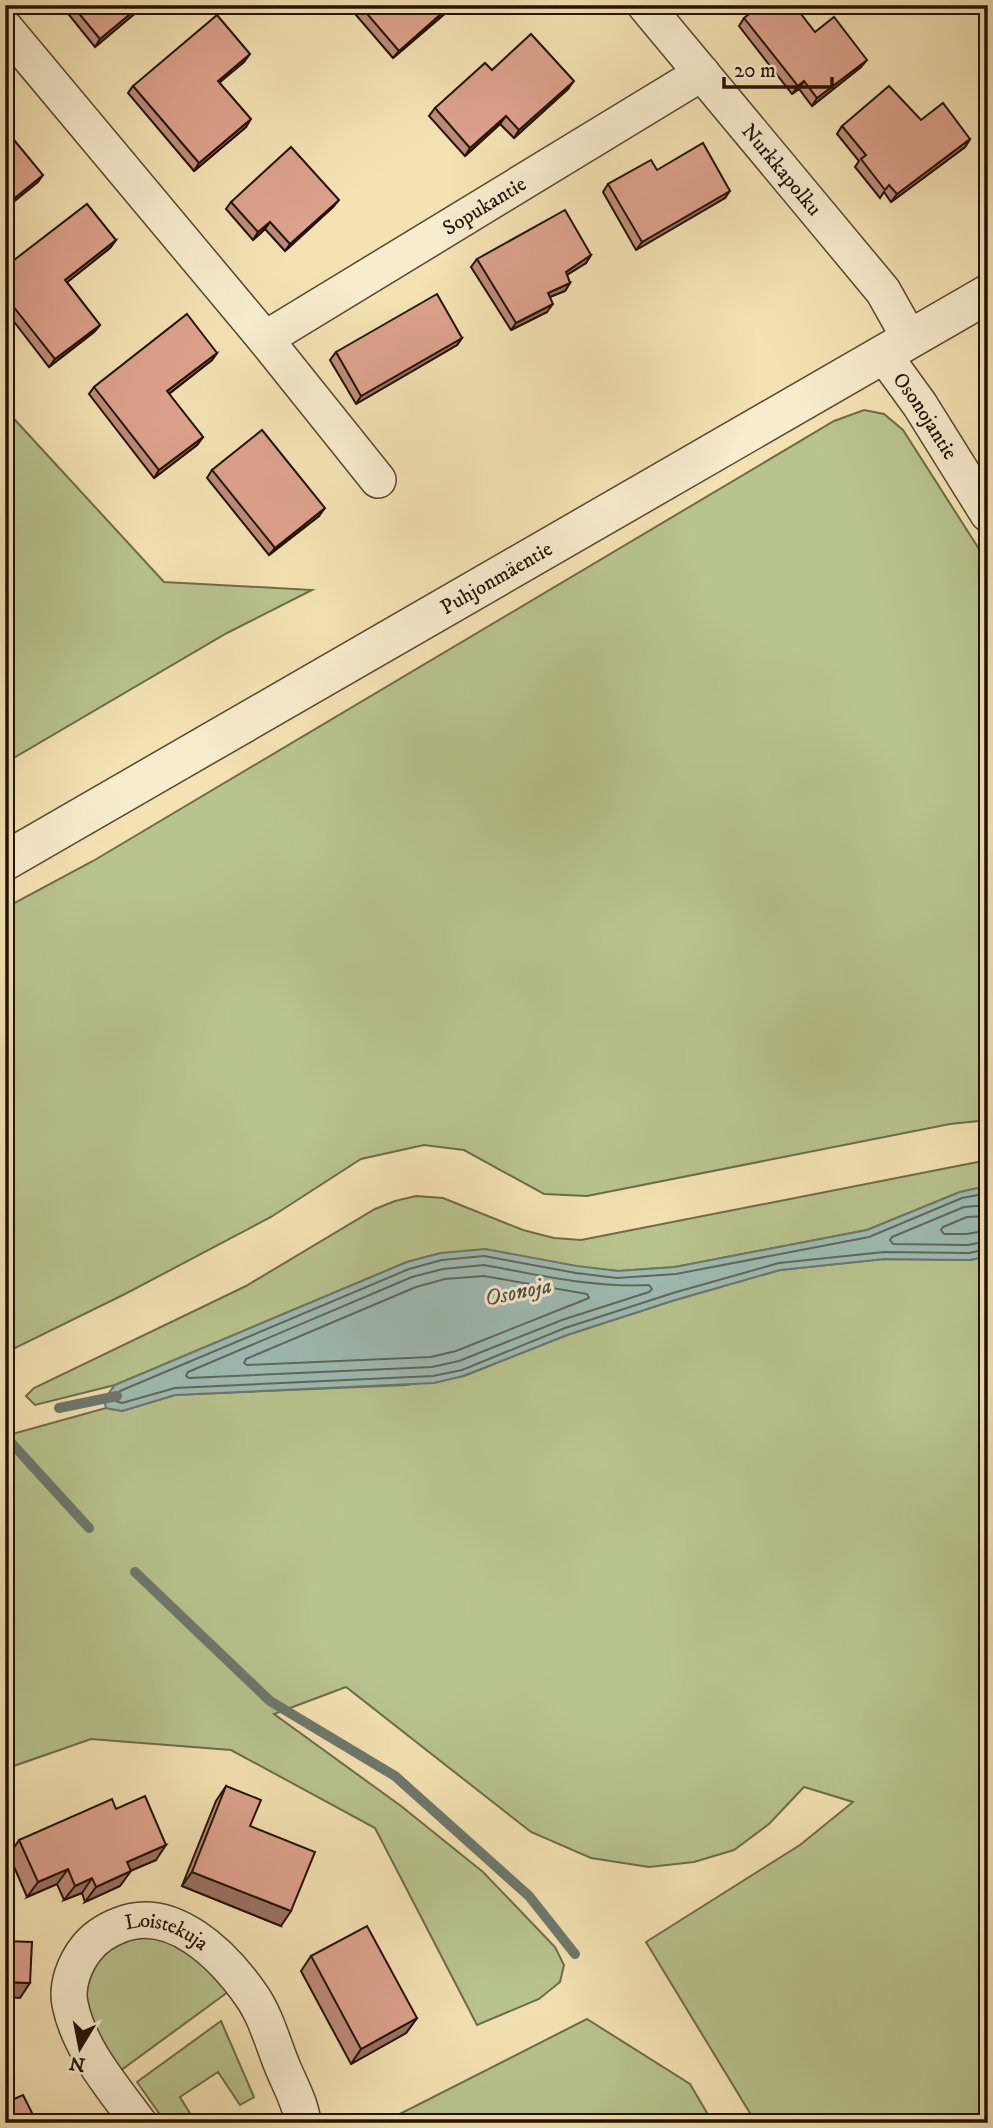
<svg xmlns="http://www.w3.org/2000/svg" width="993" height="2128" font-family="'IM FELL DW Pica',serif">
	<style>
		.green { fill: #b8c48f; stroke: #6d6c48; stroke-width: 2 }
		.water { fill: #9ebcb5; stroke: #6c786d; stroke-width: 2 }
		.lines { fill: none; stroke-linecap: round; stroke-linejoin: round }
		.shore { stroke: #60685b; stroke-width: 2 }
		.stream { stroke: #6c786d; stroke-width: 10 }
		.minor-casing { stroke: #56472e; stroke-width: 38 }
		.tertiary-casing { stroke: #56472e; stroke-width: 41 }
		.minor { stroke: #f8ecce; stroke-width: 35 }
		.tertiary { stroke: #f8ecce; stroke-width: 38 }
		.wall { fill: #be8b79; stroke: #221301; stroke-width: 2 }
		.shaded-wall { fill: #9b7163; stroke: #221301; stroke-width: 2 }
		.building { fill: #dda28d; stroke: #221301; stroke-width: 2 }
		.labels { text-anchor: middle; stroke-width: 6; stroke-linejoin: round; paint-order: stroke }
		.street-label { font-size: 21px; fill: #221301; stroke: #f8ecce }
		.water-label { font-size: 23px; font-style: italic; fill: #4d4e40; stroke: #f8ecce }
	</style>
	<rect width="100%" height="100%" fill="#f4e2b3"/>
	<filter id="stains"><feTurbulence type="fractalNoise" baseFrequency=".00286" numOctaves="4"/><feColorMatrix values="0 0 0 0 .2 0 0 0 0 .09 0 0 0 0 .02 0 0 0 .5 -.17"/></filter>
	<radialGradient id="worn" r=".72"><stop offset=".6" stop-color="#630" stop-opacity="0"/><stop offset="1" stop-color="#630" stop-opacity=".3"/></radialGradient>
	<!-- green -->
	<path class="green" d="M5,409L164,582L312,590L227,633L5,763Z
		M864,410L884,414L903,430L988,563V1120L950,1124L587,1196L544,1194L464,1150L424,1145L361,1159L271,1217L125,1294L5,1353V908L93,861L834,421Z
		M988,1160V1190L978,1188L960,1192L867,1230L675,1267L618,1271L441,1253L407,1262L115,1385L35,1405L26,1396L34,1388L246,1286L375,1209L395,1201L416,1196L443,1198L523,1230L554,1238L581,1240Z
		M988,1256V2123H756L646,1942L800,1845L853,1802L804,1787L769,1824L734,1850L694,1862L649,1867L591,1858L531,1832L346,1687L274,1714L401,1806L483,1872L555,1947L564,1965L560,1982L539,1999L477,2025L375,1828L231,1750L91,1739L5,1769V1436L106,1408L122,1411L175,1395L406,1385L464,1376L567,1335L675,1300L780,1270L884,1259L970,1260Z
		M152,1936L175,1942L232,1989L120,2071C112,2058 89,2025 87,2013C82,1983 99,1945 130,1937C136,1936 145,1936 152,1936Z
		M587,2019L690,2084L713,2123H424L418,2120L410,2123H382Z
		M221,2021L254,2097L240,2105L218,2072L180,2097L194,2120L190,2123H166L137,2082Z"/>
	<!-- water -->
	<path class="water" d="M978,1188L988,1190V1256L970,1260L884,1259L780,1270L675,1300L567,1335L463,1376L434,1383L175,1395L122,1411L106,1408L104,1399L115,1385L407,1262L441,1253L485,1249L577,1266L618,1271L675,1267L867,1230L960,1192Z"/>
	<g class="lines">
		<!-- shore -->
		<path class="shore" d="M988,1196L978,1195L962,1198L869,1237L676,1274L617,1278L576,1273L484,1256L442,1260L409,1269L120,1391L113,1400L122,1403L175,1388L433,1376L462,1370L565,1328L673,1293L779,1263L884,1252L969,1253L988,1249
			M988,1205L964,1207L892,1237L890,1240L893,1244L968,1245L988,1241
			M988,1216L967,1217L943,1227L941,1230L944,1234H967L988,1230
			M484,1265C539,1275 593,1288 649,1285L652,1289L649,1292L562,1320L459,1361L432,1367L189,1378L186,1376L188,1372L412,1277L443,1269Z
			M484,1276L587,1294L589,1298L456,1351L431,1357L247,1365L244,1363L246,1359L416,1287L445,1279Z"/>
		<!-- stream -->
		<path class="stream" d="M59,1408L117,1396
			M5,1436L89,1528
			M135,1572L270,1701L395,1776L529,1896L575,1954"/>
		<defs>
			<g id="minor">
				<path id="s1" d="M645,5L883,291L910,339"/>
				<path id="s2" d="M5,28L265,339L702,73"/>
				<path d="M265,339L378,480"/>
				<path id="s3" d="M883,354L920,405L988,514"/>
				<path id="s4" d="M139,2123C112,2086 79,2049 70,2004C66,1985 75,1963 86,1949C95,1937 107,1930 120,1925C172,1904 223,1955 251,1995C266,2016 273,2044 283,2068C290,2085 301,2104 303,2123"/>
			</g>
			<g id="tertiary">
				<path id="s5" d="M5,861L988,294"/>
			</g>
		</defs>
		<!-- minor casing -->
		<use href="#minor" class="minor-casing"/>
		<!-- tertiary casing -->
		<use href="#tertiary" class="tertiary-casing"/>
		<!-- minor -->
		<use href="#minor" class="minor"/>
		<!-- tertiary -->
		<use href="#tertiary" class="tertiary"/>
	</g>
	<!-- wall -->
	<path class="wall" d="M61,5H145L95,47Z
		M455,5L393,58L356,15L362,8Z
		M744,18L815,32L861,67L812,106L799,89L792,94L739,26Z
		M244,62L219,82L246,127L194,171L128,93L133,86Z
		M492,70L568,89L514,138L500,124L465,156L429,116L435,108Z
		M921,120L970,139L965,147L891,202L884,192L880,198L855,167L859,161L837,134L842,126Z
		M657,170L725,198L636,250L603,192L608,184Z
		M231,202L333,207L285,251L265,229L253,240L226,209Z
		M116,240L110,248L67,282L100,325L94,332L49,367L5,310V267Z
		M591,255L586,263L567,275L570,283L565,291L550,297L547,312L511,330L471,267L477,259Z
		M462,338L457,345L356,404L330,360L336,352Z
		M217,353L212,360L169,394L203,437L197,445L154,478L89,394L94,387Z
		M212,470L319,516L269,555L207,478Z
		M226,1786L250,1826L281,1926L182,1886L216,1801Z
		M116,1809L156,1860L130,1871L120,1886L85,1902L82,1893L64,1900L57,1884L27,1897L9,1855L19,1840Z
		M311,1956L417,2018L406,2033L351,2064L301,1971Z"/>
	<!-- shaded-wall -->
	<path class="shaded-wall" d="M141,5H145L95,47L100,39Z
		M451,5H455L393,58L399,51Z
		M250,54L244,62L213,88L218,81Z
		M867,60L861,67L812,106L817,98Z
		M574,81L568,89L514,138L519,130Z
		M804,81L799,89L792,94L798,86Z
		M506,116L500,124L465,156L470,148Z
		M251,119L246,127L194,171L199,163Z
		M970,139L965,147L891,202L897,194Z
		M43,175L38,182L5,209V206Z
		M730,191L725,198L636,250L642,242Z
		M339,200L333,207L285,251L290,244Z
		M270,222L265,229L253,240L258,232Z
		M116,240L110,248L60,288L65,280Z
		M591,255L586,263L560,279L566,272Z
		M570,283L565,291L542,300L548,293Z
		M553,304L547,312L511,330L516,323Z
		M100,325L94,332L49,367L55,359Z
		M462,338L457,345L356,404L361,396Z
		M217,353L212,360L162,399L167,391Z
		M203,437L197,445L154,478L159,470Z
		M325,508L319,516L269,555L275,548Z
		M166,1845L156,1860L116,1877L127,1862Z
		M68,1869L57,1884L27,1897L38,1882Z
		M131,1871L120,1886L85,1902L96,1887Z
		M192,1872L291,1911L281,1926L182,1886Z
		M92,1878L82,1893L64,1900L75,1886Z
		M5,1982L30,1983L20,1998L5,1997Z
		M417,2018L406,2033L351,2064L361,2049Z"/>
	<!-- building -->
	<path class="building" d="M72,5H141L100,39Z
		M364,5H451L399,51L362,8Z
		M761,5H794L815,32L834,17L867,60L817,98L804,81L798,86L744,18Z
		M217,15L250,54L218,81L251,119L199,163L133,86Z
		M531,34L574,81L519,130L506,116L470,148L435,108L485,63L492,70Z
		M889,86L921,120L943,103L970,139L897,194L889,185L885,190L861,159L866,155L842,126Z
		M5,129L43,175L5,206Z
		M703,143L730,191L642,242L608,184L651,160L657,170Z
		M291,147L339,200L290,244L270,222L258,232L231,202Z
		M87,204L116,240L65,280L100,325L55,359L5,296V267Z
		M565,210L591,255L566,272L570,283L548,293L553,304L516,323L477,259Z
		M437,294L462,338L361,396L336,352Z
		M187,314L217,353L167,391L203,437L159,470L94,387Z
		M262,430L325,508L275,548L212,470Z
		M226,1786L261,1800L250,1826L315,1852L291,1911L192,1872Z
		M145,1796L166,1845L127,1862L131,1871L96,1887L92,1878L75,1886L68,1869L38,1882L19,1840L112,1799L116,1809Z
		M367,1926L417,2018L361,2049L311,1956Z
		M5,1941L32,1942L30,1983L5,1982Z
		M23,2095L37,2123H5V2103Z"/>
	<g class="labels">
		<!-- street labels -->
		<g class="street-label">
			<text dy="7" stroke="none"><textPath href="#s1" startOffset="214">Nurkkapolku</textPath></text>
			<text dy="7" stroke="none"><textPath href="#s2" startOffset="662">Sopukantie</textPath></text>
			<text dy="7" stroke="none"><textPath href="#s3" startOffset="75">Osonojantie</textPath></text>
			<text dy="7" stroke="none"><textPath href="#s5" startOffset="567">Puhjonmäentie</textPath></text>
			<text dy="7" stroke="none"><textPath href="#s4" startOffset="289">Loistekuja</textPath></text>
		</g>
		<!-- water labels -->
		<g class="water-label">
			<text transform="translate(518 1291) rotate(-12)" y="8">Osonoja</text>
		</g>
	</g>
	<!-- margin -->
	<rect width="993" height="2128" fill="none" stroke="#f4e2b3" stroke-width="28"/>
	<rect x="7" y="7" width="979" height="2114" fill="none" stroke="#221301" stroke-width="3.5"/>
	<rect x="14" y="14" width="965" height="2100" fill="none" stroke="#221301" stroke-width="2"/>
	<!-- north arrow -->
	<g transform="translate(80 2048) rotate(190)" stroke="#f8ecce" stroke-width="5" paint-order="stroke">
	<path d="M0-5L12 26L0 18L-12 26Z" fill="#221301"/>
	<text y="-10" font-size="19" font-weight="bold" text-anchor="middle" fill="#221301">N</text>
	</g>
	<!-- scale -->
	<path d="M724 77v10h108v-10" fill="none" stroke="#221301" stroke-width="3.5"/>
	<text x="734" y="77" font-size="21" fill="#221301" stroke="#f8ecce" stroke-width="5" paint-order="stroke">20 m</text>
	<rect width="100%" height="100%" filter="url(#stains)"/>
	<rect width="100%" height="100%" fill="url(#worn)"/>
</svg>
